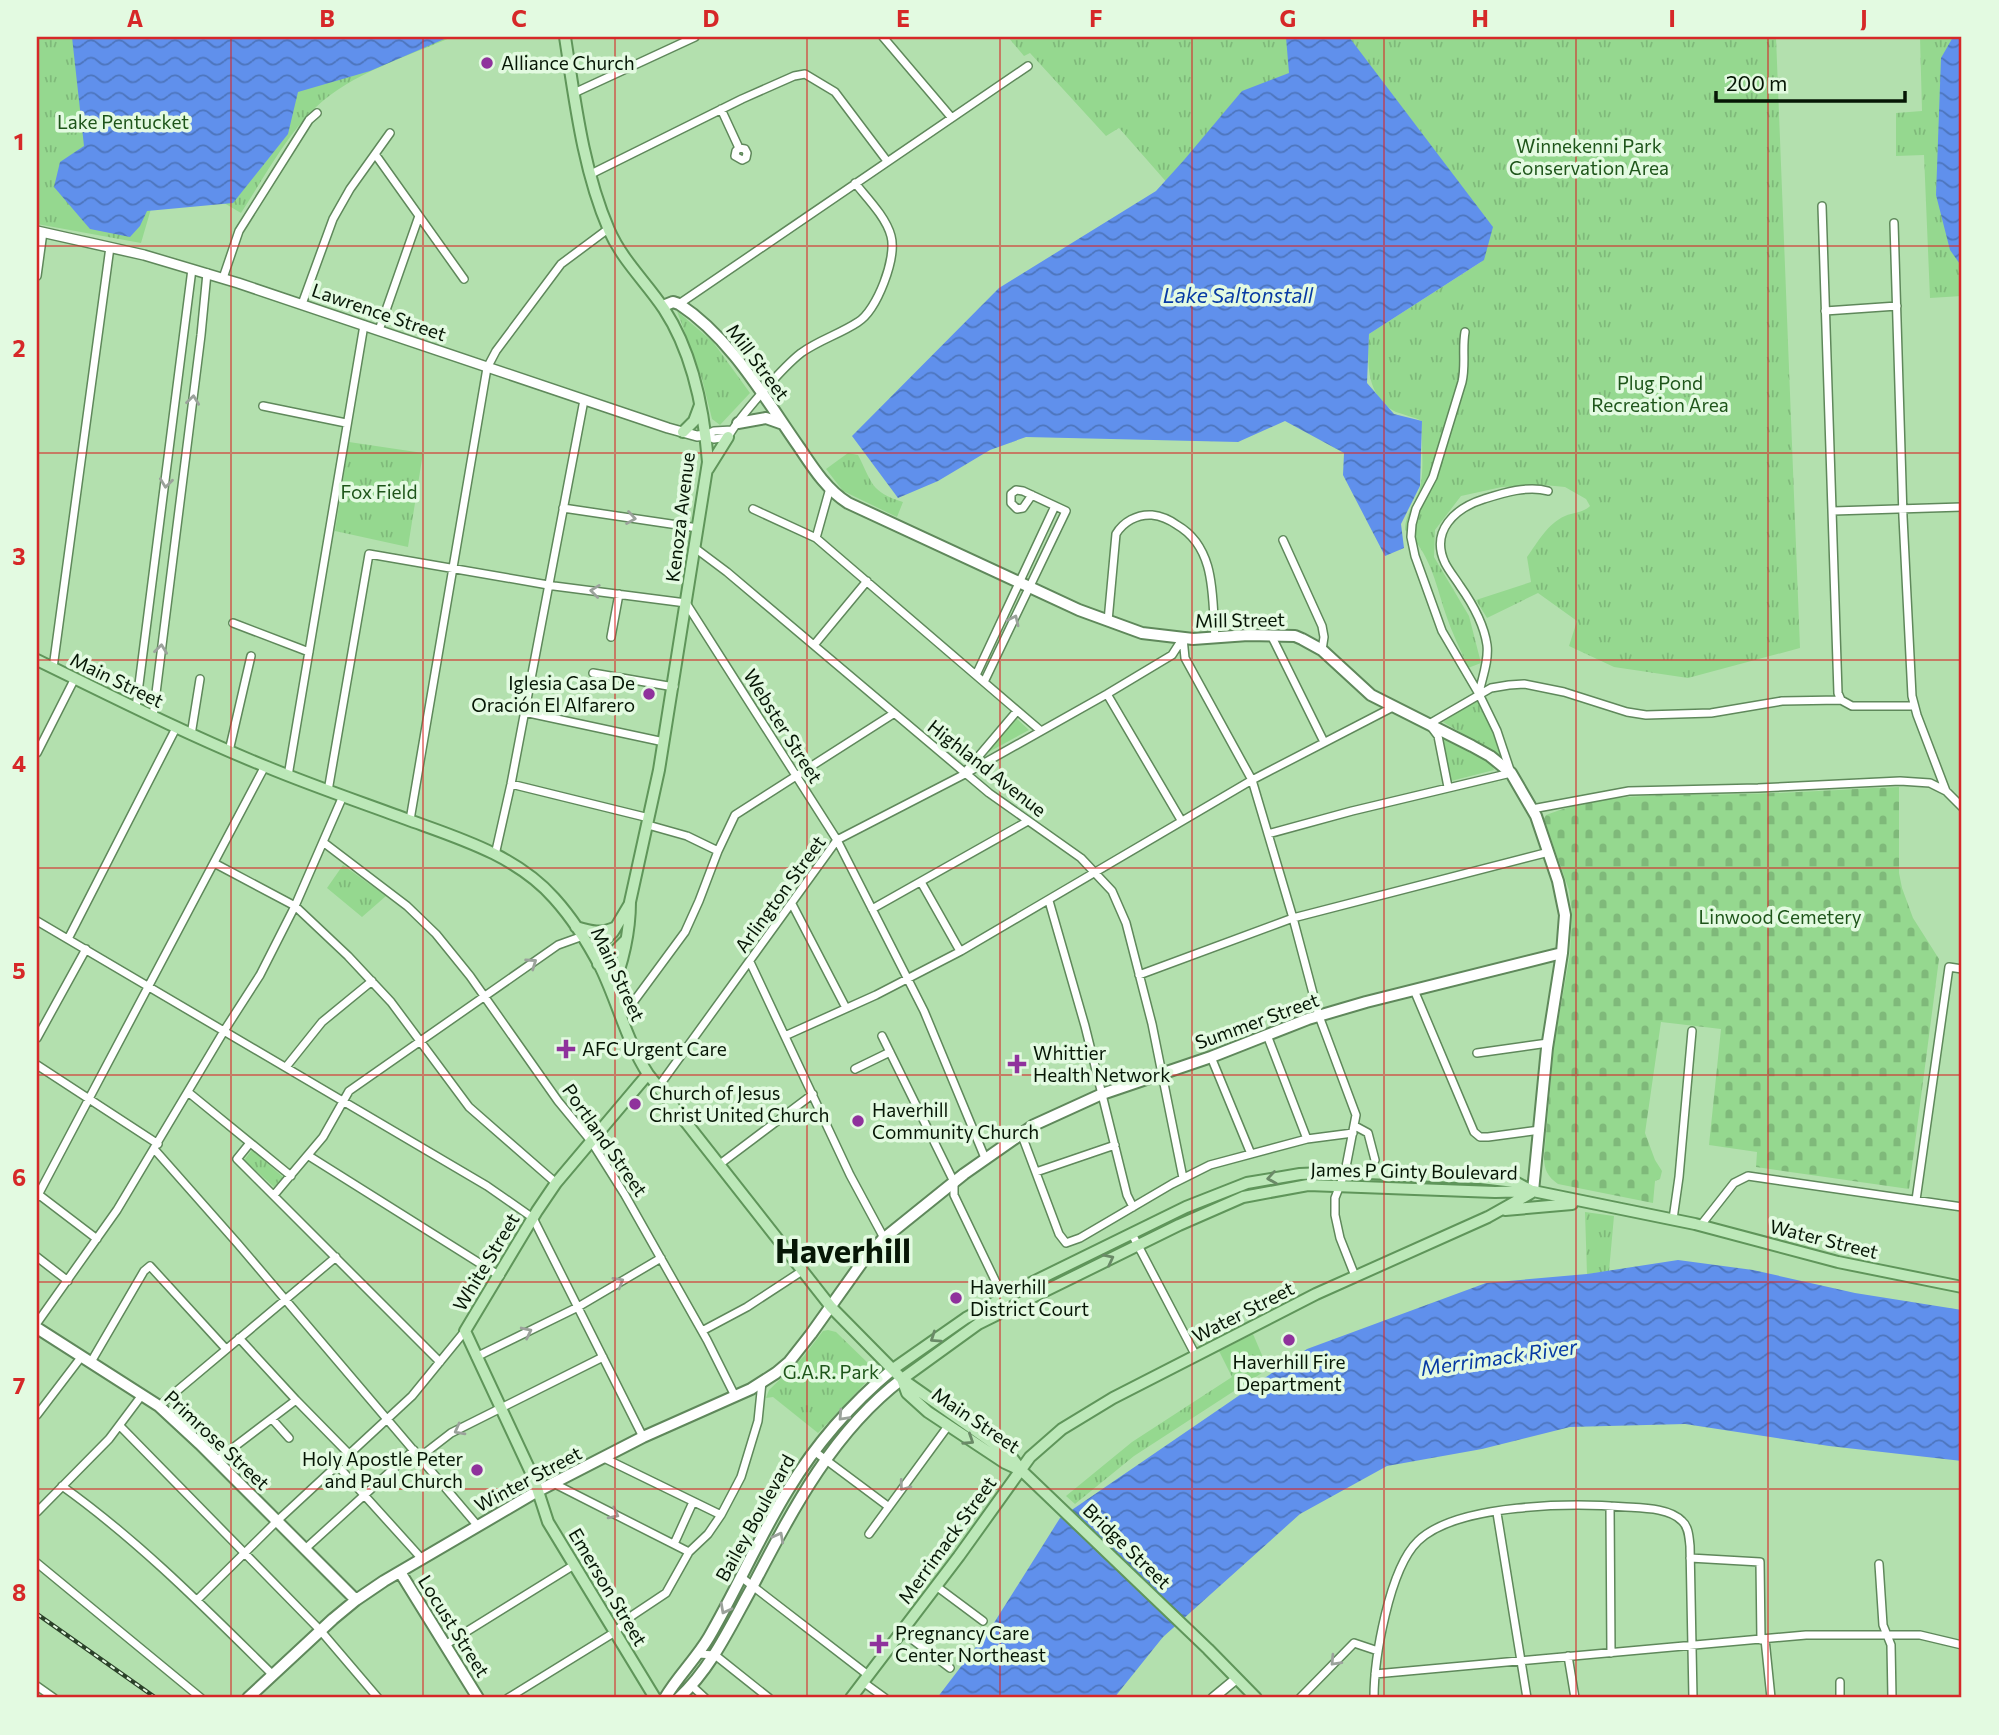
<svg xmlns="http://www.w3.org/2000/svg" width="1999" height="1735" font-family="Commissioner,sans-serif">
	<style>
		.cemetery { fill: url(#cemetery-stones) }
		.park { fill: url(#park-tufts) }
		.water { fill: url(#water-waves) }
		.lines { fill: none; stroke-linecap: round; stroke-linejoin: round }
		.minor-casing { stroke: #5f885b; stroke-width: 10 }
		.tertiary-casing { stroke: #5f885b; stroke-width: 12 }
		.secondary-casing { stroke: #5f885b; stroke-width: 14 }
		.primary-casing { stroke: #5f955a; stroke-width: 14 }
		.minor { stroke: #fff; stroke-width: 7 }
		.tertiary { stroke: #fff; stroke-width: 9 }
		.secondary { stroke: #fff; stroke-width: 10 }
		.primary { stroke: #bce8b8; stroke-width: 10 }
		.rail-casing { stroke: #2b4129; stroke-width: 4.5 }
		.rail { stroke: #e3fae1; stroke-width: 2; stroke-dasharray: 5; stroke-linecap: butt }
		.oneway { stroke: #9ba29b }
		.oneway2 { stroke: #6a8a67 }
		.grid { fill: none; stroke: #d62828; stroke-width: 2; stroke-opacity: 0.55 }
		.poi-dot { fill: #8f329c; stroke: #e3fae1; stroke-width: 2.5 }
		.labels { text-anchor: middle; stroke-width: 7; stroke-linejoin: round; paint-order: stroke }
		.poi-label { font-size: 19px; fill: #061605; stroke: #e3fae1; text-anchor: start }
		.park-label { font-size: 19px; fill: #1e551a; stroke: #e3fae1 }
		.street-label { font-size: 19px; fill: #061605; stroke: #e3fae1 }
		.water-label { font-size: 21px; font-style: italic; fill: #063aa4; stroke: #e3fae1 }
		.town-label { font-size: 33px; font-weight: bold; fill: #061605; stroke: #e3fae1 }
		.neatline { fill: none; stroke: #d62828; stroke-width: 2.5 }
		.grid-label { font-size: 23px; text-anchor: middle; font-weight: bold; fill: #d62828 }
	</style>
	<defs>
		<pattern id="cemetery-stones" width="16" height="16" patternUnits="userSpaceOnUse" patternTransform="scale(1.75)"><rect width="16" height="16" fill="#95d88f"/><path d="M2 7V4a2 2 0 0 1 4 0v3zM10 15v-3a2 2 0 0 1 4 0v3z" fill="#7fb97a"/></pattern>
		<pattern id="park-tufts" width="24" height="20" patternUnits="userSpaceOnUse" patternTransform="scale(1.75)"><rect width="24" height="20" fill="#95d88f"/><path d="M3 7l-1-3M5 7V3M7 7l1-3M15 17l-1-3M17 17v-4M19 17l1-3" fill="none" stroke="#7fb97a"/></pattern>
		<pattern id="water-waves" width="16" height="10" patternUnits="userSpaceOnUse" patternTransform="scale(1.75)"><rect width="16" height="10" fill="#6090ec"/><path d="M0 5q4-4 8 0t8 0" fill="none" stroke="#4d75bd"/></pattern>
	</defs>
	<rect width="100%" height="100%" fill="#b3e0ae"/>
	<!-- cemetery -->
	<path class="cemetery" d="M1899,787V873L1902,888L1913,918L1939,959L1909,1189L1756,1167L1757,1152L1709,1145L1721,1029L1661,1022L1645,1133L1655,1160L1662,1171L1660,1179L1655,1181L1653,1203L1558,1184C1548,1177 1544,1170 1544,1157L1554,1045L1570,954L1572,913L1569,890L1544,819L1546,815C1609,790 1677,796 1743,794C1795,793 1847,789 1899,787Z"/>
	<!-- park -->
	<path class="park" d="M37,37H452C407,57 351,73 315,108C285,137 264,178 241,213L219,200L153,202L141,243L37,224Z
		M1008,37H1292L1295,78L1169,185L1119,128L1106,136L1030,53L1024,56Z
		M1343,37H1776L1800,648L1688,678L1614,667L1569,646L1577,621L1538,593L1487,618L1476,600L1531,582L1527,557C1538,542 1547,524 1565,516C1574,512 1583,513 1590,506L1586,499L1565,487L1544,485L1502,487L1461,496L1435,530L1434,557L1469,616L1481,663L1468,668C1461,650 1451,631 1445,612C1435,581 1430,553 1405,530C1405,512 1418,501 1421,483C1424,466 1421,439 1422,421C1414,417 1404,415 1396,412C1366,397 1367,363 1369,334L1481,262L1486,252Z
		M1920,37H1962V296L1930,298L1924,155L1896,156V113L1922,111Z
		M677,311L713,342L750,393L720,425L712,419L702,379Z
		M349,442L423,453L408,547L335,531Z
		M848,453L858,455C872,482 870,492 903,502L897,517L843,491L826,469Z
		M1474,700L1480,702L1482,705L1502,753L1499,756L1443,722Z
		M1016,718L1029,730L985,754Z
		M1444,736L1491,762L1494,770L1451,781L1442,740Z
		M343,865L386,896L362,917L327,888Z
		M252,1150L283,1177L274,1187L244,1160Z
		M1585,1212L1614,1216L1609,1271L1587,1274Z
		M828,1330L836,1332L870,1365L872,1371L867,1381L818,1433L773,1397L766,1398L769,1390L804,1356L823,1331Z
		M1253,1334L1268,1369L1134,1456L1075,1504L1066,1496L1132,1442L1232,1377L1219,1351Z"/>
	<!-- water -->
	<path class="water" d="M72,37H449L370,71L298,92L288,134L233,203L147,211L140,226L130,237L90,229L54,187L60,162L84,146Z
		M1286,37H1349L1493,227L1484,260L1369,334L1367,383L1394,414L1422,421L1420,486L1401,524L1404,548L1385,556L1343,475L1344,453L1285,421L1238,442L1026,437L990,450L938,481L898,498L852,436L999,288L1156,191L1184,160L1242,91L1289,73Z
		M1953,37H1962V267L1950,250L1936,195L1941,58Z
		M1678,1260L1753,1270L1855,1293L1962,1310V1461L1829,1446L1685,1424L1570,1427L1482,1449L1387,1466L1300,1514L1163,1637L1114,1698H937L992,1626L1060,1518L1307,1349L1486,1283L1587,1274Z"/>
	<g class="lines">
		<defs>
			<path id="minor" d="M883,37L951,117
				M574,93L695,37
				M721,109L739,148L736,151L735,156L742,160L746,158L747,153L745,149L739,148
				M375,154L464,279
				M591,174L742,99L794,76L805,74L835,92L887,161
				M1822,206L1838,693L1841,700
				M1894,223L1903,517L1912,696L1917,715L1946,791
				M37,276L43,232
				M223,278L239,231L309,120L317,113
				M302,304L333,219L350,189L390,133
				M679,304L1028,66
				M1825,311L1897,306
				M379,330L419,216
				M263,406L346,423
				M706,435L714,439L728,437C739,417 783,367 801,353C819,340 840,334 858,322C877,310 897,258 891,236C886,217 867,198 855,183
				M706,435L714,431L732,430
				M563,508L698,528
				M753,509L816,538L1041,731
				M1833,511L1962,507
				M816,538L830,488
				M1283,540L1322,626L1324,637L1322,650
				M695,548L727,572L989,793L1081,858L1112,891L1126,923L1152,1024L1183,1178
				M1108,621L1116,534C1123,522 1137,514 1152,515C1161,516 1170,520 1177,525C1217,548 1212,599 1215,638
				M233,623L309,652
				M1271,635L1324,742
				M611,637L619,594
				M1183,638L1185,658L1252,780L1293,918L1319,1016L1356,1115L1345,1172L1335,1198V1215L1340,1238L1355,1276
				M814,645L867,581
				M53,668L110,247
				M593,673L674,687
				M976,675L1055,506
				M984,682L1066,511L1023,491L1016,490L1011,494V503L1017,509L1023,508L1032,495
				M1479,693C1482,678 1489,661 1487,645C1484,624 1472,603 1460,586C1455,578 1449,571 1445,563C1430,531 1455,508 1484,499C1503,493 1528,485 1548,491
				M1107,694L1181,820
				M136,708L192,269
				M524,712L664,742
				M153,717L201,335L207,273
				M191,735L200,679
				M229,751L251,656
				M37,753L75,678
				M967,770L1017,711
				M288,776L364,325
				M511,784L649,818
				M1448,787L1438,736L1429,724L1491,688L1509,685L1524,684L1564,692L1627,712L1646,715L1711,713L1782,701L1841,700L1852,706H1914
				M328,791L369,554L554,586L686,603L837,840L924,1011L985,1158
				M1532,809L1629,791L1758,788L1900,781L1930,783L1946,791L1962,807
				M410,820L487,368L496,351L561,264L608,229
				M648,825L687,836L718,851
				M1268,834L1352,811L1511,773L1497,731L1479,694L1442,631L1415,556L1411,537L1412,524L1416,509L1433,477L1462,382C1466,365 1462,349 1465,332
				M323,842L407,906L436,934L470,976L558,1101L591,1141L625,1195L707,1340L735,1396
				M495,855L511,784L584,400
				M214,863L295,906L348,956L391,1002L469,1107L556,1183
				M921,882L960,951
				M1049,901L1085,1026L1127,1195L1133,1207
				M792,904L846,1008
				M872,909L1028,821
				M37,921L487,1186L533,1218L643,1437
				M68,939L176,728
				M750,962L850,1175L884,1238
				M1139,975L1293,918L1549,852
				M1414,990L1474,1132L1480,1137H1488L1540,1130
				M615,1001L636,998
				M620,1013L629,1008L685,932L699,901L718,851L735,815L893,714
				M787,1035L876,995L961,951L1252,780L1393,707
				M1267,1035L1307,1139
				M882,1036L954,1182V1195L1005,1301
				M37,1038L86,949
				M1477,1053L1548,1043
				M1211,1057L1251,1154
				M37,1065L158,1144
				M286,1067L322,1022L372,981
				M855,1069L890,1052
				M659,1086L837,840L963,775L1107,694L1172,655L1183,638
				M188,1092L291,1176
				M1355,1126L1368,1133L1375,1160
				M1021,1133L1059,1234L1066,1243L1080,1238L1172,1184L1210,1165L1307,1139L1353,1133
				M250,1143L237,1159L440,1362
				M155,1150L238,1244L477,1525
				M309,1156L500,1276
				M720,1164L813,1094
				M1036,1172L1115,1145
				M38,1194L97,1239
				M274,1195L323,1137L349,1091L558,945L583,936
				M37,1197L265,766
				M1916,1200L1949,967L1962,969
				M1673,1219L1679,1177L1692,1031
				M1701,1225L1734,1183L1748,1176L1962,1207
				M1132,1234L1196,1356
				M37,1257L68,1281
				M37,1323L117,1210L224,1031L260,975L295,906L343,796
				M702,1331L747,1307L802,1271
				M239,1338L296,1400L349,1454
				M476,1357L578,1307L661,1258
				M91,1362L144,1271L150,1266L226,1349
				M159,1406L336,1257
				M37,1415L82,1356
				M272,1419L289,1438
				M120,1426L320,1630L378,1698
				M814,1451L889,1507
				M420,1457L451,1433L603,1357
				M604,1458L721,1515
				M217,1460L296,1400
				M337,1465L422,1559
				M553,1483L689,1552
				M62,1486C139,1541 205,1608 272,1674
				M1610,1506L1611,1653
				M37,1512L109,1439L142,1395
				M1497,1513L1527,1698
				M869,1534L948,1426
				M674,1544L693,1502
				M305,1549L414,1450
				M1690,1558L1760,1562L1761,1640
				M37,1563L201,1698
				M1879,1564L1883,1625L1891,1645L1892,1698
				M741,1577L868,1675
				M936,1586L983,1621
				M197,1600L277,1521L412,1396L465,1331
				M901,1631L950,1668
				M1765,1639L1771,1698
				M445,1645L574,1565
				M698,1654L715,1655L769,1698
				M1568,1656L1575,1698
				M1375,1674L1806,1635H1920L1962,1645
				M863,1682L885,1698
				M1840,1682V1698
				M37,1686L54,1698
				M692,1686L705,1698
				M508,1698L615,1632L633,1615L666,1593L689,1552L708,1534L721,1515L741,1477L758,1421L762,1382
				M1300,1698L1354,1643L1378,1651
				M1374,1698C1374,1659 1389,1569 1418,1541C1457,1503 1574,1503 1626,1507C1643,1508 1670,1508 1682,1521C1689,1527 1689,1538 1690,1546L1693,1698"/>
			<path id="tertiary" d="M37,231L144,255L238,283L668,428L697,436L706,435
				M1213,1698L1236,1679"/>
			<path id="secondary" d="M663,306L673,302L679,304C731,338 764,397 799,447C813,468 827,490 848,503L1079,610L1142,633L1193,639L1248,635L1295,636L1302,639L1322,650L1371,695L1472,746L1490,756L1511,773L1536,816L1558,881L1565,915L1562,953L1547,1048L1533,1191
				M738,423L766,418L783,424
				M37,1328L159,1406L200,1444L356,1600
				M400,1572L478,1698
				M248,1698L333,1619L356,1600L384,1581L536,1492L643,1437L751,1389L776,1373L789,1362L811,1334L863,1261L882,1240L964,1174L1034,1125L1102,1094L1211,1057L1308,1019L1366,1002L1562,953
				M665,1698C677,1677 696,1659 709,1637C737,1589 759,1537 788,1490C816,1444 851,1404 893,1369
				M679,1698C711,1668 729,1629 750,1591C791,1513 831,1433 902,1379"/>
			<path id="primary" d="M565,37C575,101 583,170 609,230C622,260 646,282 664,309C693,353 704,411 708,462L659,770L630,902C630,931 623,964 611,991
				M683,432L694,421L700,405
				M708,469L728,437
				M37,660C113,697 188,735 267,767C313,786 360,802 406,819C458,838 516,855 554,898C573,919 588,943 601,968C618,1003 627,1042 648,1074L831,1307L902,1379L1010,1455L1021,1470L1208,1649L1256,1698
				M576,927C592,932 601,934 616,927
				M592,951L613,932L629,905
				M598,964L610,956L625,941
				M648,1074L556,1183L537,1211L465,1331L534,1479L548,1522L655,1698
				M1505,1210L1572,1204
				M893,1369L966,1318L1031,1283L1186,1207L1247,1183L1300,1174L1345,1172L1481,1178L1515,1182L1530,1190
				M902,1379L978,1324L1179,1225L1243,1197L1308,1185L1495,1192L1533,1191L1695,1224L1838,1262L1962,1287
				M902,1379L907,1393L928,1412L1005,1463L1018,1469
				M851,1698L959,1556L1030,1457L1062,1429L1113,1398L1316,1294L1488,1217L1531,1193"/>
		</defs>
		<!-- minor casing -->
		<use href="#minor" class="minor-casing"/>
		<!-- tertiary casing -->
		<use href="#tertiary" class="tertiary-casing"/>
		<!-- secondary casing -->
		<use href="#secondary" class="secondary-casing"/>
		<!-- primary casing -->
		<use href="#primary" class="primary-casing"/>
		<!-- minor -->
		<use href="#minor" class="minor"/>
		<!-- tertiary -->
		<use href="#tertiary" class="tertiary"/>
		<!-- secondary -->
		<use href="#secondary" class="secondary"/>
		<!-- primary -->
		<use href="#primary" class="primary"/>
		<defs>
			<path id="rail" d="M37,1614L156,1698"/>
		</defs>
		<!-- rail casing -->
		<use href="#rail" class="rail-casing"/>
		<!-- rail -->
		<use href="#rail" class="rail"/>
	</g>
	<!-- one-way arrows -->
	<defs><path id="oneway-chevron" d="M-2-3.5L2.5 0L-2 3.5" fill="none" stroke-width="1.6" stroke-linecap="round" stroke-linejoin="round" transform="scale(1.75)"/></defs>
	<g class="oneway">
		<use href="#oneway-chevron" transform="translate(193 400) rotate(-83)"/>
		<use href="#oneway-chevron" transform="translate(166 483) rotate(97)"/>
		<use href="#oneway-chevron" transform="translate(631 518) rotate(9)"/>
		<use href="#oneway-chevron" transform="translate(595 591) rotate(-173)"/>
		<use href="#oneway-chevron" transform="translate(1014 620) rotate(-65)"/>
		<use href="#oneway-chevron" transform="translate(161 649) rotate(-83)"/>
		<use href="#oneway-chevron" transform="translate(532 963) rotate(-35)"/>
		<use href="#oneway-chevron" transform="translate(619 1282) rotate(-30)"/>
		<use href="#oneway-chevron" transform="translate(527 1332) rotate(-26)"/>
		<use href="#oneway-chevron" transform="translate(843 1416) rotate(133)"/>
		<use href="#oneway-chevron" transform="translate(459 1430) rotate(152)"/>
		<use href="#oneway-chevron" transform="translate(904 1486) rotate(127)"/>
		<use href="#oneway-chevron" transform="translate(614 1514) rotate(27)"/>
		<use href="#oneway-chevron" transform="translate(779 1537) rotate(-62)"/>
		<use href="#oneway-chevron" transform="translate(725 1609) rotate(118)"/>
		<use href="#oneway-chevron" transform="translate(1335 1661) rotate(133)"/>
	</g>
	<g class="oneway2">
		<use href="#oneway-chevron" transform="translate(1272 1178) rotate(171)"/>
		<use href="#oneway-chevron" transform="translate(1109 1259) rotate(-27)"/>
		<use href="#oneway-chevron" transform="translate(935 1338) rotate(146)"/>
		<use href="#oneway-chevron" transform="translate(969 1440) rotate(33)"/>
	</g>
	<!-- grid -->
	<path class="grid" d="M231,37V1698M423,37V1698M615,37V1698M807,37V1698M1000,37V1698M1192,37V1698M1384,37V1698M1576,37V1698M1768,37V1698M37,246H1962M37,453H1962M37,660H1962M37,868H1962M37,1075H1962M37,1282H1962M37,1489H1962"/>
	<!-- markers -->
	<g class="poi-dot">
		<circle cx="487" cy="63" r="7"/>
		<circle cx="649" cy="694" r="7"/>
		<path d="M562.5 1038.5h7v7h7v7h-7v7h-7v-7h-7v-7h7z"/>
		<path d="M1013.5 1053.5h7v7h7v7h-7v7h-7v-7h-7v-7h7z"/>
		<circle cx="635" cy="1104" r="7"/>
		<circle cx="858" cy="1121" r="7"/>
		<circle cx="956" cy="1298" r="7"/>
		<circle cx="1289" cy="1340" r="7"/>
		<circle cx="477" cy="1470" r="7"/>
		<path d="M875.5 1633.5h7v7h7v7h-7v7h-7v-7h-7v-7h7z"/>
	</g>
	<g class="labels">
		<!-- poi labels -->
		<g class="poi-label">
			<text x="501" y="70">Alliance Church</text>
			<text x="635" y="690" text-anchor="end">Iglesia Casa De<tspan x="635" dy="22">Oración El Alfarero</tspan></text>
			<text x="582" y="1056">AFC Urgent Care</text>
			<text x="1033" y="1060">Whittier<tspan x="1033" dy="22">Health Network</tspan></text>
			<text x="649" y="1100">Church of Jesus<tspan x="649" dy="22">Christ United Church</tspan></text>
			<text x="872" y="1117">Haverhill<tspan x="872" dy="22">Community Church</tspan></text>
			<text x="970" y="1294">Haverhill<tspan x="970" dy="22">District Court</tspan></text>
			<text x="1289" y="1369" text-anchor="middle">Haverhill Fire<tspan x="1289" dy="22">Department</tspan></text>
			<text x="463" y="1466" text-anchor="end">Holy Apostle Peter<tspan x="463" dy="22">and Paul Church</tspan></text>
			<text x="895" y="1640">Pregnancy Care<tspan x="895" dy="22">Center Northeast</tspan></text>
		</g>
		<!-- park labels -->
		<g class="park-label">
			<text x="123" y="129">Lake Pentucket</text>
			<text x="1589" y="153">Winnekenni Park<tspan x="1589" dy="22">Conservation Area</tspan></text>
			<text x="1660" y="390">Plug Pond<tspan x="1660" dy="22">Recreation Area</tspan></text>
			<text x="379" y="499">Fox Field</text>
			<text x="1780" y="924">Linwood Cemetery</text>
			<text x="831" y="1379">G.A.R. Park</text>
		</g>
		<!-- street labels -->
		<g class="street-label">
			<text transform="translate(379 312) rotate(19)" y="7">Lawrence Street</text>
			<text transform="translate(758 362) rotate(53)" y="7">Mill Street</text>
			<text transform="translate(680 517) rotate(-83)" y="7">Kenoza Avenue</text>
			<text transform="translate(1240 620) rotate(-1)" y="7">Mill Street</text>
			<text transform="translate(117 680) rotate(26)" y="7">Main Street</text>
			<text transform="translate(783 726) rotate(58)" y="7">Webster Street</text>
			<text transform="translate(987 768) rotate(38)" y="7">Highland Avenue</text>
			<text transform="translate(780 894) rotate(-54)" y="7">Arlington Street</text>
			<text transform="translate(618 974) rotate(65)" y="7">Main Street</text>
			<text transform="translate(1257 1021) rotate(-20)" y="7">Summer Street</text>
			<text transform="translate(605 1140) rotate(55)" y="7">Portland Street</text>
			<text transform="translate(1414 1171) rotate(1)" y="7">James P Ginty Boulevard</text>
			<text transform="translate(1824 1239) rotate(14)" y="7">Water Street</text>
			<text transform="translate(486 1262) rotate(-59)" y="7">White Street</text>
			<text transform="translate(1243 1312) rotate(-27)" y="7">Water Street</text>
			<text transform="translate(976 1420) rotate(34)" y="7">Main Street</text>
			<text transform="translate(217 1440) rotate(43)" y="7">Primrose Street</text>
			<text transform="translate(528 1479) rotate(-28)" y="7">Winter Street</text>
			<text transform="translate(755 1518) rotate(-61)" y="7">Bailey Boulevard</text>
			<text transform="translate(947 1540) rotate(-54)" y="7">Merrimack Street</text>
			<text transform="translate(1127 1546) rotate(44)" y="7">Bridge Street</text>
			<text transform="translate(608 1587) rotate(59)" y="7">Emerson Street</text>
			<text transform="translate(454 1626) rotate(58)" y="7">Locust Street</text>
		</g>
		<!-- water labels -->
		<g class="water-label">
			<text x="1238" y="303">Lake Saltonstall</text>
			<text transform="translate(1499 1358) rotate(-8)" y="7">Merrimack River</text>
		</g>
		<!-- town labels -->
		<g class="town-label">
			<text x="843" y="1263">Haverhill</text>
		</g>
	</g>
	<!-- border -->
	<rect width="1999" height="1735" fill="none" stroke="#e3fae1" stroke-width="77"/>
	<!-- scale -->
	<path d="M1716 91v10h189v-10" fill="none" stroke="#061605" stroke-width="3.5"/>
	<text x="1726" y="91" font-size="21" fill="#061605" stroke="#e3fae1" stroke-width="5" paint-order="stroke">200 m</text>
	<rect x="38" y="38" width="1922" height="1658" class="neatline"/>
	<g class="grid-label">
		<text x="135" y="27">A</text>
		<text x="327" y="27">B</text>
		<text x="519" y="27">C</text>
		<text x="711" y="27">D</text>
		<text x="903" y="27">E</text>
		<text x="1096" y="27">F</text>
		<text x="1288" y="27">G</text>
		<text x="1480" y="27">H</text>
		<text x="1672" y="27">I</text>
		<text x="1864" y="27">J</text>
		<text x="19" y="150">1</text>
		<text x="19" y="357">2</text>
		<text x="19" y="565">3</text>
		<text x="19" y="772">4</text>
		<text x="19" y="979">5</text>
		<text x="19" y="1186">6</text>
		<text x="19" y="1394">7</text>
		<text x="19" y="1601">8</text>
	</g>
</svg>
